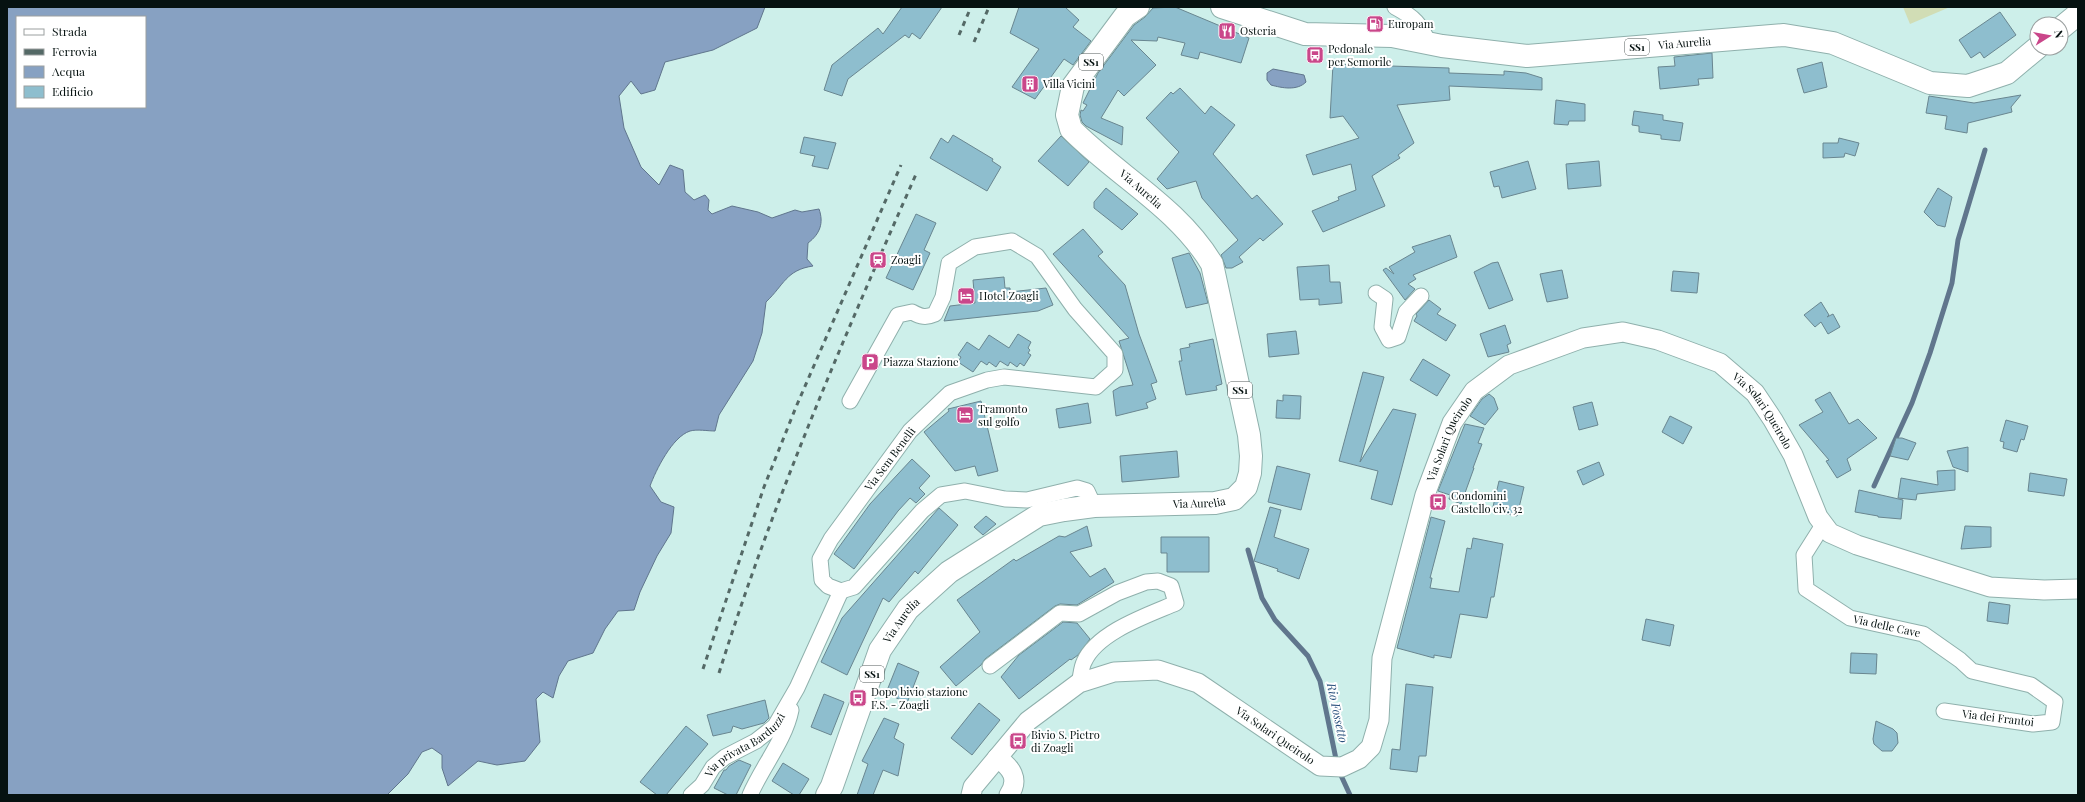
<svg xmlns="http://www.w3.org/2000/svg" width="2085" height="802" font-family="'Playfair Display',serif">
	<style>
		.green { fill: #d1ddb5 }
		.water { fill: #87a1c2; stroke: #60768d; fill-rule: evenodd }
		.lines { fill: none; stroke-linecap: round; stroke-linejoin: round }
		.stream { stroke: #60768d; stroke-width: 5 }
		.building { fill: #8ebece; stroke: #698690 }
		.minor-casing { stroke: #8fb0ac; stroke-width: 17 }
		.tertiary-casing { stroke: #8fb0ac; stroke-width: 21 }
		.primary-casing { stroke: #8fb0ac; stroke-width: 24 }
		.minor { stroke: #fff; stroke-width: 15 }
		.tertiary { stroke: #fff; stroke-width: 19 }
		.primary { stroke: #fff; stroke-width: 22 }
		.rail { stroke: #546966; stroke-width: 3; stroke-dasharray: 5 5; stroke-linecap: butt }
		.labels { text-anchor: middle; stroke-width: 4; stroke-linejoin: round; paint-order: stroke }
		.shield { fill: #fff; stroke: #515958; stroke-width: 1 }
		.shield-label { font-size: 10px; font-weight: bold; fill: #061211 }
		.poi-label { font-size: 11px; fill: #061211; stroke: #fff; text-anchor: start }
		.street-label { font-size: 11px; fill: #061211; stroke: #fff }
		.water-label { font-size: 12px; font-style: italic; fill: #2b527e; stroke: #fff }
	</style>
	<rect width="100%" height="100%" fill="#cdefea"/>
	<!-- green -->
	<path class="green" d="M1903,7H1950L1910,24Z"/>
	<!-- water -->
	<path class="water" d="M7,7H765L757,28L713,50L665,62L655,90L641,94L631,81L619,96L624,128L641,167L659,185L670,165L683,170L685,192L694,200L705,195L709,200L708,210L712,214L732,206L758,212L772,218L795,210L802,212L819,209C824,223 820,234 808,243L807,259L813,266C786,270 784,285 766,302L762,333L753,361L719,415L715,431C708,431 697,429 690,431C672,437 656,470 650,486L661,502L674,507L671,533L657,556L640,592L634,610L618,611L605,629L593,653L568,661L559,676L553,698L543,692L536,699L540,742L525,761L497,765L478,761L448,786L442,768V755L432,748L422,752L408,774L387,795H7ZM17,17H145V107H17Z
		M1273,69L1304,75L1306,82C1297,91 1282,88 1271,85L1267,80V73Z"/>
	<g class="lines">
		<!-- stream -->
		<path class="stream" d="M1874,486L1912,403L1930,353L1952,283L1958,240L1985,150
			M1248,550L1262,598L1275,620L1308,656L1320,681L1337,764
			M1339,771L1350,795"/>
	</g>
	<!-- building -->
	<path class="building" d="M902,7H942L920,39L912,33L909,38L905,35L848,79L842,96L824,90L832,65L878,28L883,34Z
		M1019,7H1065L1079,20L1073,27L1091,41L1073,65L1064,59L1035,99L1012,87L1039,49L1010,33Z
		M1175,7L1249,38L1241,63L1200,52L1198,59L1181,55L1185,43L1158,37L1157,41L1131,40L1156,65L1124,96L1118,90L1101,118L1123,127L1122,145L1086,126L1082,122L1080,115L1081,110L1083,111L1087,105L1083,103L1098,73L1134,25L1145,17L1153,8Z
		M2000,12L2016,35L1984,58L1980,52L1971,58L1959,40Z
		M1712,53L1713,78L1698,79L1699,85L1660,89L1658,67L1675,66L1674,57Z
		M1822,62L1827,87L1804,93L1797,69Z
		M1333,64L1449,68V73L1504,75V71L1526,73L1542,78V90L1449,86L1450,100L1397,105L1414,143L1398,155L1400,158L1372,176L1385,206L1323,232L1312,211L1339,200L1338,197L1356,190L1351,164L1313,175L1306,155L1359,138L1343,116L1330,118Z
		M1180,88L1205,114L1211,106L1235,125L1213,154L1252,199L1257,195L1283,224L1263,241L1260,238L1239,257L1243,262L1232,268H1226L1221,255L1238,240L1202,198L1196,181L1167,189L1157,179L1179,152L1146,118L1171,92L1173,94Z
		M2021,95L2011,107L2012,112L1968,123L1967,133L1945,129L1947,116L1926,113L1929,96L1974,103Z
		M1556,100L1585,104V121H1569L1568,125L1554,124Z
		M1634,111L1663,115V120L1683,123L1680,141L1661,139V135L1639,132V126L1632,125Z
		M953,135L993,159L992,161L1001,167L987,191L930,158L941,138L948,143Z
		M1061,136L1089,162L1068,186L1038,161Z
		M804,137L836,143L828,169L812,166L815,156L800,153Z
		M1839,138L1859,143L1855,156L1845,153L1844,157L1823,158V143H1838Z
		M1528,161L1536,189L1502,198L1499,186L1494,187L1490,172Z
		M1599,161L1601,186L1568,189L1566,164Z
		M1106,188L1138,214L1122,230L1094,208V202Z
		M1938,188L1952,197L1945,227L1937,225L1924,212Z
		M916,214L936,223L924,250L930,253L913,290L886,278Z
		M1083,229L1103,252L1098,256L1125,285L1139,334L1157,382L1151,384L1156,399L1146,403L1148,408L1116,416L1113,391L1120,387L1133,385L1119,341L1129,338L1053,254Z
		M1450,235L1457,257L1413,275L1416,279L1408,284L1415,289L1405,300L1383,270L1386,268L1394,274L1389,267L1415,252L1412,247Z
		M1189,253L1200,273L1208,303L1186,308L1172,258Z
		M1498,262L1513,300L1489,309L1474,272L1492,263Z
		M1329,265L1330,282H1340L1342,303L1319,305V299L1300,300L1297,267Z
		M1562,270L1568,298L1547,302L1540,274Z
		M1673,271L1699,273L1697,293L1671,291Z
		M1004,277L1005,288H1010V292L1046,288L1053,305L1038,311L944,321L950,306L975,303L973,280Z
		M1429,300L1441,309L1437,314L1456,325L1446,341L1414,321L1417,316L1416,314Z
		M1821,302L1829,315L1827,317L1833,314L1840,327L1828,334L1821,322L1815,327L1804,315Z
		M1505,325L1511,343L1507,345L1509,352L1488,357L1480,334Z
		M1296,331L1299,354L1269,357L1267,334Z
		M1018,334L1031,342L1028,348L1030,350L1028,353L1031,355L1024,366L1020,363L1017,367L1010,362L1008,366L1000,361L996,367L989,362L987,365L981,361L973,372L958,362L961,357L958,355L967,342L979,350L989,335L1009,348Z
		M1213,339L1222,384L1216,386L1217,390L1186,395L1179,361H1182L1180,349L1190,347L1189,344Z
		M1423,359L1450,375L1437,396L1410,380Z
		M1363,372L1384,377L1360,462L1393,409L1416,414L1392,505L1371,499L1378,471L1339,461Z
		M1830,392L1849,424L1858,419L1877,438L1847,459L1851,470L1837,478L1826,461L1829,460L1799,425L1823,412L1815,400Z
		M1489,394L1494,398L1498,409L1485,425L1470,416L1482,399Z
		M1283,395L1301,396L1300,419L1276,418L1277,400L1283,401Z
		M981,401L998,471L978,476L975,466L955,471L924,432L949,411L948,409Z
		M1592,402L1598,425L1579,430L1573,407Z
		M1088,403L1091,423L1059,428L1056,409Z
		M1670,416L1692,427L1683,444L1662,432Z
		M2006,420L2028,426L2024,440L2021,439L2017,452L2003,448L2004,442L2000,441Z
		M1465,424L1484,428L1478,443L1482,444L1473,468H1474L1461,504L1449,499L1450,495L1438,491Z
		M1896,438H1902L1916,443L1908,460L1890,456Z
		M1968,447V472L1953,467L1947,451Z
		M1177,451L1179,477L1122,482L1120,456Z
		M912,459L930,476L919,488L925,494L916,503L910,498L898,511L854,569L834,554L870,504Z
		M1599,462L1604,475L1583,485L1577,471Z
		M1277,466L1310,474L1301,510L1268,502Z
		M1955,470V490L1917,494L1916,500L1898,498L1901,478L1938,485L1937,471Z
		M2030,473L2067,479L2064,496L2028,491Z
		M1499,481L1524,487L1517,516L1492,511Z
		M1859,490L1903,500L1901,519L1878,517V516L1855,512Z
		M1270,507L1281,510L1274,537L1309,549L1299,579L1277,571L1278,569L1254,561Z
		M939,508L958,525L918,574L915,571L889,602L883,598L847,675L821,662L842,618Z
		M986,516L996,524L983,535L974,527Z
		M1431,517L1445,521L1430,578H1432L1430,588L1459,592L1467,548L1471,549L1473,538L1503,544L1494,597H1491L1487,618L1460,614L1451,658L1434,655V658L1397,648Z
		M1087,526L1092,546L1070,552L1090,577L1105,568L1114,582L1077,605L1060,604L1055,606L985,659L981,665L956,686L940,667L980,632L957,600L1014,559L1016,561L1059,536L1065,537Z
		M1965,526L1991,527V547L1961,549Z
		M1161,537H1209V572H1167V553H1161Z
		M1989,602L2010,605L2008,624L1987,621Z
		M1646,619L1674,625L1670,646L1642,640Z
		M1063,622L1077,623L1090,639L1078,655L1071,660L1070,659L1019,699L1001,677L1019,655Z
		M1851,653L1877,654L1876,674L1850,673Z
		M898,663L919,672L907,703L886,693Z
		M1406,684L1433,687L1426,756H1419L1417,772L1390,769L1392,749L1400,750Z
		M824,694L844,702L831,735L811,727Z
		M765,700L769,718L764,723L742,729L733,726L731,732L713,736L707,715Z
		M979,703L1000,720L972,755L951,738Z
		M884,718L899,724L894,738L904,744L898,776L883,770L873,795H857L868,764L862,761Z
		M1876,721L1893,729L1897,733L1898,743L1892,751H1882L1874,744L1873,739Z
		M686,726L708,744L666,795H657L640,782Z
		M739,760L751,765L736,795H728L714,788L724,770H726L729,766Z
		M783,763L809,779L799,795H794L772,781Z"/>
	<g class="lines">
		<defs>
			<g id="minor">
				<path d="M1395,7C1414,17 1421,24 1429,44"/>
				<path d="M1376,293L1385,299L1382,327L1389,340L1398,337L1406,312L1421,296"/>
				<path d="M850,401L898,315L912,312C921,317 926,318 935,314L943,297L949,263L975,247L1012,241L1037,256L1075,309L1115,354V370L1096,387L1004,377L987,380L950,393L910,431L831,539L820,559L822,580L828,586L841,591L854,587L922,511L941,495L965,491L1005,499L1027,500L1077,488L1087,491L1094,506"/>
				<path id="s1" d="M1823,525L1804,555L1806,589L1850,618L1923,634L1960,660L1972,671L2031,685L2055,702L2052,722L2033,724L1944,711"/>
				<path d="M990,666L1060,613L1079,614L1117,593L1146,582L1158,581L1171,586L1176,603C1148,615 1097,632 1084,662C1081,668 1081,677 1079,683"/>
				<path id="s2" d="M691,795L702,785L713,767L725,757L756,741L775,726L797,688L841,591"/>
				<path d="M750,795C762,767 785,740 791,710"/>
			</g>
			<g id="tertiary">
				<path d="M997,758C1011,767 1020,779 1009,795"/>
				<path id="s3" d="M971,795L973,787L1028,721L1079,683L1114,672L1158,670L1198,683L1320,766L1342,767L1359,759L1371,747L1379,720L1382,658L1425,495L1452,423L1474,391L1509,365L1583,338L1623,332L1658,340L1720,363L1755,393L1773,420L1793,455L1818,517L1830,533L1857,545L1990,587L2044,590L2078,589"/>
			</g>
			<g id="primary">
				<path id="s4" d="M1222,7L1305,34L1392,36L1442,46L1527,56L1784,35L1833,43L1930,83L1968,86L2007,73L2037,48"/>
				<path d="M2061,28L2078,14"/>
				<path id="s5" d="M827,795L832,786L880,650L908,609L949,572L1039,515L1064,510L1094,506L1215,503L1234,499L1246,487L1250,473L1251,456L1249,435L1212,264C1178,207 1116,175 1071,129L1067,115L1073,86L1125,16L1138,7"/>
			</g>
		</defs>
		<!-- minor casing -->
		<use href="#minor" class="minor-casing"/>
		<!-- tertiary casing -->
		<use href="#tertiary" class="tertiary-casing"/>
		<!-- primary casing -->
		<use href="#primary" class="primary-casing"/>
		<!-- minor -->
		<use href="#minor" class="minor"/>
		<!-- tertiary -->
		<use href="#tertiary" class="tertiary"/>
		<!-- primary -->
		<use href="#primary" class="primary"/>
		<!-- rail -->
		<path class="rail" d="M959,35L971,7
			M974,42L989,7
			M703,669L764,487L796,407L901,165
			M719,673C773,501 844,337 917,172"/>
	</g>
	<!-- icons -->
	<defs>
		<symbol id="fuel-square" viewBox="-11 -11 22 22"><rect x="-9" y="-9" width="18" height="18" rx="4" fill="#ca468a" stroke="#fff"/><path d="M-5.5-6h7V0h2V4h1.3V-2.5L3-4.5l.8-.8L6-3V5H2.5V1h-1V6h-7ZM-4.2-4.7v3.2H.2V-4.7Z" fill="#fff"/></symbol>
		<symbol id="restaurant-square" viewBox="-11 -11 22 22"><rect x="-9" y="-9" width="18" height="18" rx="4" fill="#ca468a" stroke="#fff"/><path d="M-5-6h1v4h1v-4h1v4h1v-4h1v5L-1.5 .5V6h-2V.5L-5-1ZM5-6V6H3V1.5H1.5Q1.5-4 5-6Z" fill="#fff"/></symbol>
		<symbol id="bus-square" viewBox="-11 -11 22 22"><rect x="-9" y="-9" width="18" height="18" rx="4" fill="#ca468a" stroke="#fff"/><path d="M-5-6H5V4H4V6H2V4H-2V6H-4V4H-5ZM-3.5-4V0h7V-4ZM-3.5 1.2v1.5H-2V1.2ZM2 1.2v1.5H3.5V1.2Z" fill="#fff"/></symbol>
		<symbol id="building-square" viewBox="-11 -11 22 22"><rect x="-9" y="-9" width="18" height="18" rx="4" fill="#ca468a" stroke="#fff"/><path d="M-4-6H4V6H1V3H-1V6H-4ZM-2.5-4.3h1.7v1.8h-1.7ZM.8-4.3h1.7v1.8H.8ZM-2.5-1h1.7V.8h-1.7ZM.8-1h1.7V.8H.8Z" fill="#fff"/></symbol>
		<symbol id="station-square" viewBox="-11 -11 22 22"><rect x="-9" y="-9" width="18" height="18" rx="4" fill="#ca468a" stroke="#fff"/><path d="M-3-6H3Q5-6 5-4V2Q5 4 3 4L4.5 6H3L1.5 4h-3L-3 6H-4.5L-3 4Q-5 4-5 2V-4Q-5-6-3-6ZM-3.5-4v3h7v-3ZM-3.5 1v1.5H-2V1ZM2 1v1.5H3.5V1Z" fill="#fff"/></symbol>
		<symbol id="hotel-square" viewBox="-11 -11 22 22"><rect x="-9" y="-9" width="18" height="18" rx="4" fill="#ca468a" stroke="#fff"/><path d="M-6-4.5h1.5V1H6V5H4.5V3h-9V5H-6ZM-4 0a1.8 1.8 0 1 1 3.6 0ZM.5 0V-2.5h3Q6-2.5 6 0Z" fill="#fff"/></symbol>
		<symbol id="parking-square" viewBox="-11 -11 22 22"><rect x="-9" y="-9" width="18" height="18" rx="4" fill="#ca468a" stroke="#fff"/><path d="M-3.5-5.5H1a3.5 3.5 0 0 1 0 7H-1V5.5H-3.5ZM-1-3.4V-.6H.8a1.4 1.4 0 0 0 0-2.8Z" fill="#fff"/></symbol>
	</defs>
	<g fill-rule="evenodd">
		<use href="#fuel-square" x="1365" y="14" width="20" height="20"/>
		<use href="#restaurant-square" x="1217" y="21" width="20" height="20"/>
		<use href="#bus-square" x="1305" y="45" width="20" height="20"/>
		<use href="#building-square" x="1020" y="74" width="20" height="20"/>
		<use href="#station-square" x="868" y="250" width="20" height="20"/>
		<use href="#hotel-square" x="956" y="286" width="20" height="20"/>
		<use href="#parking-square" x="860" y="352" width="20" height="20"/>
		<use href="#hotel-square" x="955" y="405" width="20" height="20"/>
		<use href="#bus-square" x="1428" y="492" width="20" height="20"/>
		<use href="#bus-square" x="848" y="688" width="20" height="20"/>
		<use href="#bus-square" x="1008" y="731" width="20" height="20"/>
	</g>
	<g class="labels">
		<!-- shield labels -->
		<g class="shield">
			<rect x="1625" y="39" width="24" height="16" rx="3"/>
			<rect x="1079" y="54" width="24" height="16" rx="3"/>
			<rect x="1228" y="382" width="24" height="16" rx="3"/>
			<rect x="860" y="666" width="24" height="16" rx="3"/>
		</g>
		<g class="shield-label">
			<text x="1637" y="51">SS1</text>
			<text x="1091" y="66">SS1</text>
			<text x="1240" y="394">SS1</text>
			<text x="872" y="678">SS1</text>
		</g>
		<!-- poi labels -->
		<g class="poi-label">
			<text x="1388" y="28">Europam</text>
			<text x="1240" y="35">Osteria</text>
			<text x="1328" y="53">Pedonale<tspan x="1328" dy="13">per Semorile</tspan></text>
			<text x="1043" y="88">Villa Vicini</text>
			<text x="891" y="264">Zoagli</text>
			<text x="979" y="300">Hotel Zoagli</text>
			<text x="883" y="366">Piazza Stazione</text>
			<text x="978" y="413">Tramonto<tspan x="978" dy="13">sul golfo</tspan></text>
			<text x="1451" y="500">Condomini<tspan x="1451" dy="13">Castello civ. 32</tspan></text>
			<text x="871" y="696">Dopo bivio stazione<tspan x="871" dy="13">F.S. - Zoagli</tspan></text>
			<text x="1031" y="739">Bivio S. Pietro<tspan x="1031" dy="13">di Zoagli</tspan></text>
		</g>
		<!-- street labels -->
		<g class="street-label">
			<text dy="4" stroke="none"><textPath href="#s4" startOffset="469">Via Aurelia</textPath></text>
			<text transform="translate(1141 189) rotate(41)" y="4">Via Aurelia</text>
			<text dy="4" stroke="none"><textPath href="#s3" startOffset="1190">Via Solari Queirolo</textPath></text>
			<text dy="4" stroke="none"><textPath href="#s3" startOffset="806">Via Solari Queirolo</textPath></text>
			<text transform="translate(890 459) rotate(-53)" y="4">Via Sem Benelli</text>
			<text dy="4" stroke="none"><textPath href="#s5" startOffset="527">Via Aurelia</textPath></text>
			<text dy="4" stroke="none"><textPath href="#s5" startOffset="191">Via Aurelia</textPath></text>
			<text dy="4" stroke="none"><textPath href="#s1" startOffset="160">Via delle Cave</textPath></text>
			<text transform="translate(1998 718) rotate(7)" y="4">Via dei Frantoi</text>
			<text dy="4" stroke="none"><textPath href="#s3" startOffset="374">Via Solari Queirolo</textPath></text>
			<text dy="4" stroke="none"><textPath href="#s2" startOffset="75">Via privata Barduzzi</textPath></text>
		</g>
		<!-- water labels -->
		<g class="water-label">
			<text transform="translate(1337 713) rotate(78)" y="4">Rio Fossetto</text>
		</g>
	</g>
	<!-- border -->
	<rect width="2085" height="802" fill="none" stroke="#061211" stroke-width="16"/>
	<!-- legend -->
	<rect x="16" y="16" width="130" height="92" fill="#ffffff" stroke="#9ba0a0"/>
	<rect x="24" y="29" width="20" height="6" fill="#ffffff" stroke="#9ba0a0"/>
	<text x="52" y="36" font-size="12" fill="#061211">Strada</text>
	<rect x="24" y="49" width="20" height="6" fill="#546966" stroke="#9ba0a0"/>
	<text x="52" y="56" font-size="12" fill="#061211">Ferrovia</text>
	<rect x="24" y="66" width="20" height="12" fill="#87a1c2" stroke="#9ba0a0"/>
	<text x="52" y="76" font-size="12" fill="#061211">Acqua</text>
	<rect x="24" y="86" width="20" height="12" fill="#8ebece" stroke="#9ba0a0"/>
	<text x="52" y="96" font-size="12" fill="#061211">Edificio</text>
	<!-- north arrow -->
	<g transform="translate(2049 36) rotate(79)"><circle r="19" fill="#ffffff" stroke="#9ba0a0"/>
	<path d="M0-3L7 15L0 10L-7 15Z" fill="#ca468a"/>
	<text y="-6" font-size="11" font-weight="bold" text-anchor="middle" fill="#061211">N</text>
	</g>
</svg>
